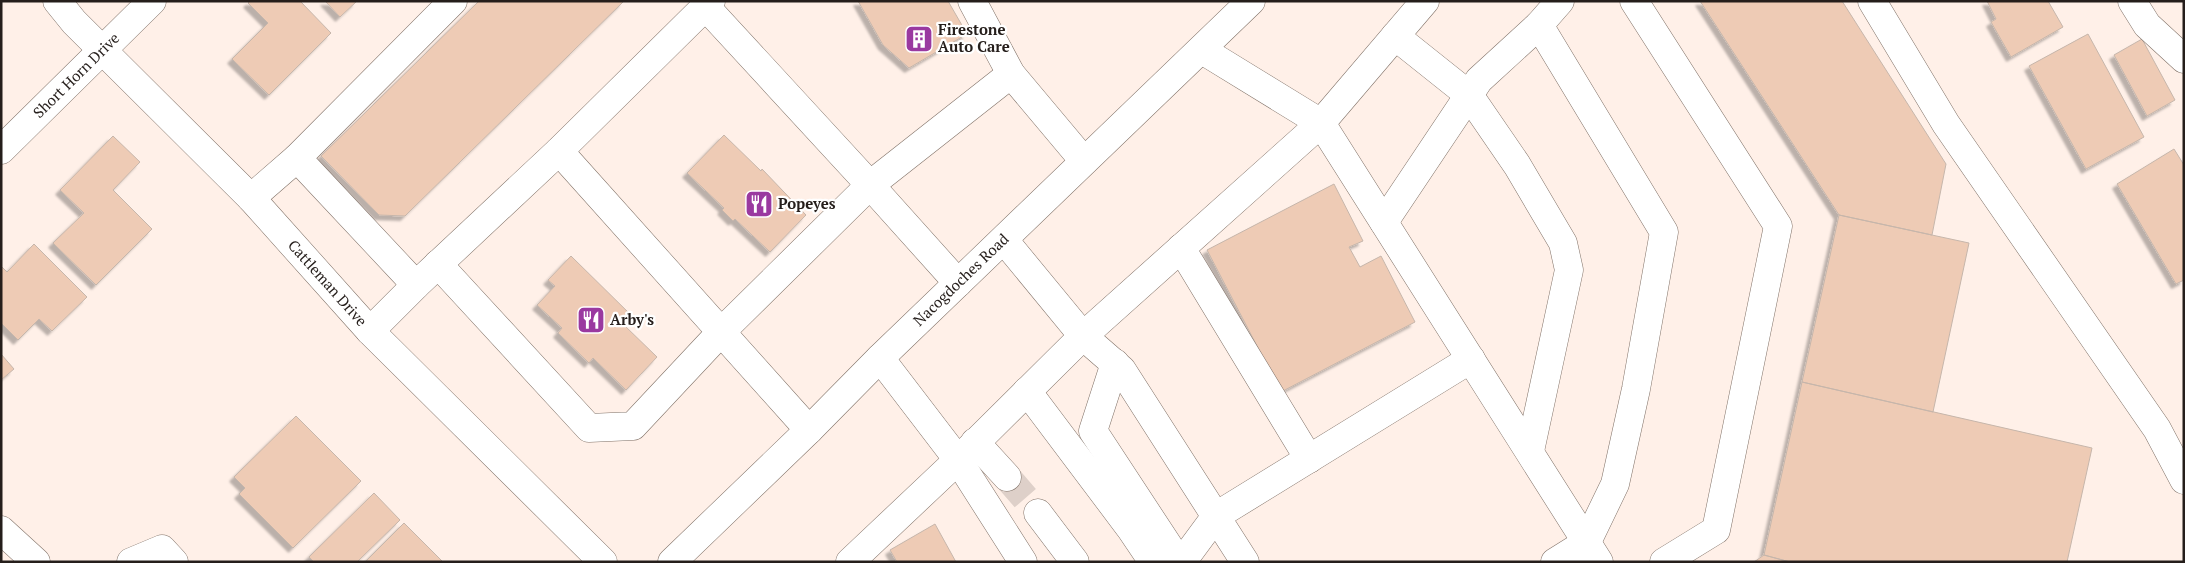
<svg xmlns="http://www.w3.org/2000/svg" width="2185" height="563" font-family="'PT Serif',serif">
	<style>
		.building { fill: #eecbb5; stroke: #c6b6ab; filter: url(#shadow) }
		.lines { fill: none; stroke-linecap: round; stroke-linejoin: round }
		.minor-tunnel { stroke: #ded0c9; stroke-width: 28; stroke-dasharray: 28 14; stroke-linecap: butt }
		.minor-casing { stroke: #817268; stroke-width: 29 }
		.major-casing { stroke: #817268; stroke-width: 29 }
		.minor { stroke: #fff; stroke-width: 28 }
		.major { stroke: #fff; stroke-width: 28 }
		.labels { text-anchor: middle; stroke-width: 4.5; stroke-linejoin: round; paint-order: stroke }
		.poi-label { font-size: 15px; font-weight: bold; fill: #251e1b; stroke: #fff; text-anchor: start }
		.street-label { font-size: 15px; fill: #251e1b; stroke: #fff }
	</style>
	<defs>
		<filter id="shadow"><feDropShadow dx="-4.5" dy="4.5" stdDeviation="1" flood-color="#0004"/></filter>
	</defs>
	<rect width="100%" height="100%" fill="#fff0e8"/>
	<!-- building -->
	<path class="building" d="M250,1H300L331,33L269,95L232,59L268,23L248,3Z
		M325,1H357L340,17Z
		M479,1H624L405,216L379,215L321,156Z
		M858,1H948L967,34L909,68L883,45Z
		M1700,1H1842L1946,164L1932,235L1839,215Z
		M1987,1H2048L2063,27L2011,57L1991,22L1996,19Z
		M2088,34L2144,137L2086,169L2029,66Z
		M2142,39L2175,100L2147,116L2114,55Z
		M724,135L761,171L762,169L806,215L770,252L735,219L733,221L722,210L724,208L687,173Z
		M113,136L140,162L113,190L152,229L96,285L53,243L84,213L60,190Z
		M2174,149L2184,165V280L2176,284L2117,184Z
		M1334,184L1363,241L1349,247L1360,267L1381,256L1415,322L1281,392L1207,250Z
		M1839,215L1969,243L1933,412L1802,382Z
		M34,244L87,297L52,331L39,319L18,340L1,323V266L7,272Z
		M571,256L632,316L624,325L657,357L626,390L593,358L589,363L558,333L562,328L537,305L555,286L548,280Z
		M1,354L14,369L1,380Z
		M1802,382L2092,448L2067,562H1790L1764,555Z
		M296,416L361,481L293,548L239,494L245,488L234,477Z
		M374,493L400,520L357,562H314L309,557Z
		M404,523L443,562L366,561Z
		M935,524L956,562H897L890,550Z
		M1764,555L1790,562H1754Z"/>
	<g class="lines">
		<!-- minor-tunnel -->
		<path class="minor-tunnel" d="M1007,477L1038,513"/>
		<defs>
			<g id="minor">
				<path id="s1" d="M57,1L74,22L251,198L370,331L603,562"/>
				<path d="M711,1L559,151L809,430"/>
				<path d="M972,1L1011,74L1084,161"/>
				<path d="M1634,1L1778,226L1716,530L1664,562"/>
				<path d="M1872,1L1946,124L2157,429L2184,480"/>
				<path d="M2132,1L2147,25L2184,59"/>
				<path d="M706,7L870,185L958,283"/>
				<path d="M1395,36L1469,95L1517,165L1563,243L1569,270L1530,451"/>
				<path d="M1202,50L1321,123L1599,562"/>
				<path id="s2" d="M1,150L152,1"/>
				<path d="M251,198L297,158"/>
				<path d="M1384,222L1479,80L1539,25"/>
				<path d="M1004,240L1083,336L1122,370L1245,562"/>
				<path d="M1181,248L1309,459"/>
				<path d="M438,264L589,428L633,426L722,331L870,185L1011,74"/>
				<path d="M416,285L297,158L453,1"/>
				<path d="M370,331L416,285L559,151"/>
				<path d="M880,358L958,460L1023,562"/>
				<path d="M1115,363L1093,431L1179,562"/>
				<path d="M1027,391L1130,528L1153,562"/>
				<path d="M975,442L1007,477"/>
				<path d="M1038,513L1075,562"/>
				<path d="M1,530L36,562"/>
				<path d="M131,562L162,549L174,562"/>
				<path d="M850,562L958,460L1083,336L1321,123L1425,1"/>
				<path d="M1182,562L1216,516L1471,359"/>
				<path d="M1555,562L1587,542L1615,484L1636,389L1664,232L1539,25L1560,1"/>
			</g>
			<g id="major">
				<path id="s3" d="M672,562L809,430L880,358L1251,1"/>
			</g>
		</defs>
		<!-- minor casing -->
		<use href="#minor" class="minor-casing"/>
		<!-- major casing -->
		<use href="#major" class="major-casing"/>
		<!-- minor -->
		<use href="#minor" class="minor"/>
		<!-- major -->
		<use href="#major" class="major"/>
	</g>
	<!-- icons -->
	<defs>
		<symbol id="building-square" viewBox="-11 -11 22 22"><rect x="-9" y="-9" width="18" height="18" rx="4" fill="#9a39a0" stroke="#fff"/><path d="M-4-6H4V6H1V3H-1V6H-4ZM-2.5-4.3h1.7v1.8h-1.7ZM.8-4.3h1.7v1.8H.8ZM-2.5-1h1.7V.8h-1.7ZM.8-1h1.7V.8H.8Z" fill="#fff"/></symbol>
		<symbol id="restaurant-square" viewBox="-11 -11 22 22"><rect x="-9" y="-9" width="18" height="18" rx="4" fill="#9a39a0" stroke="#fff"/><path d="M-5-6h1v4h1v-4h1v4h1v-4h1v5L-1.5 .5V6h-2V.5L-5-1ZM5-6V6H3V1.5H1.5Q1.5-4 5-6Z" fill="#fff"/></symbol>
	</defs>
	<g fill-rule="evenodd">
		<use href="#building-square" x="903" y="23" width="32" height="32"/>
		<use href="#restaurant-square" x="743" y="188" width="32" height="32"/>
		<use href="#restaurant-square" x="575" y="304" width="32" height="32"/>
	</g>
	<g class="labels">
		<!-- poi labels -->
		<g class="poi-label">
			<text x="938" y="35">Firestone<tspan x="938" dy="17">Auto Care</tspan></text>
			<text x="778" y="209">Popeyes</text>
			<text x="610" y="325">Arby's</text>
		</g>
		<!-- street labels -->
		<g class="street-label">
			<text dy="5" stroke="none"><textPath href="#s2" startOffset="106">Short Horn Drive</textPath></text>
			<text dy="5" stroke="none"><textPath href="#s3" startOffset="404">Nacogdoches Road</textPath></text>
			<text dy="5" stroke="none"><textPath href="#s1" startOffset="391">Cattleman Drive</textPath></text>
		</g>
	</g>
	<!-- border -->
	<rect width="2185" height="563" fill="none" stroke="#251e1b" stroke-width="5"/>
</svg>
